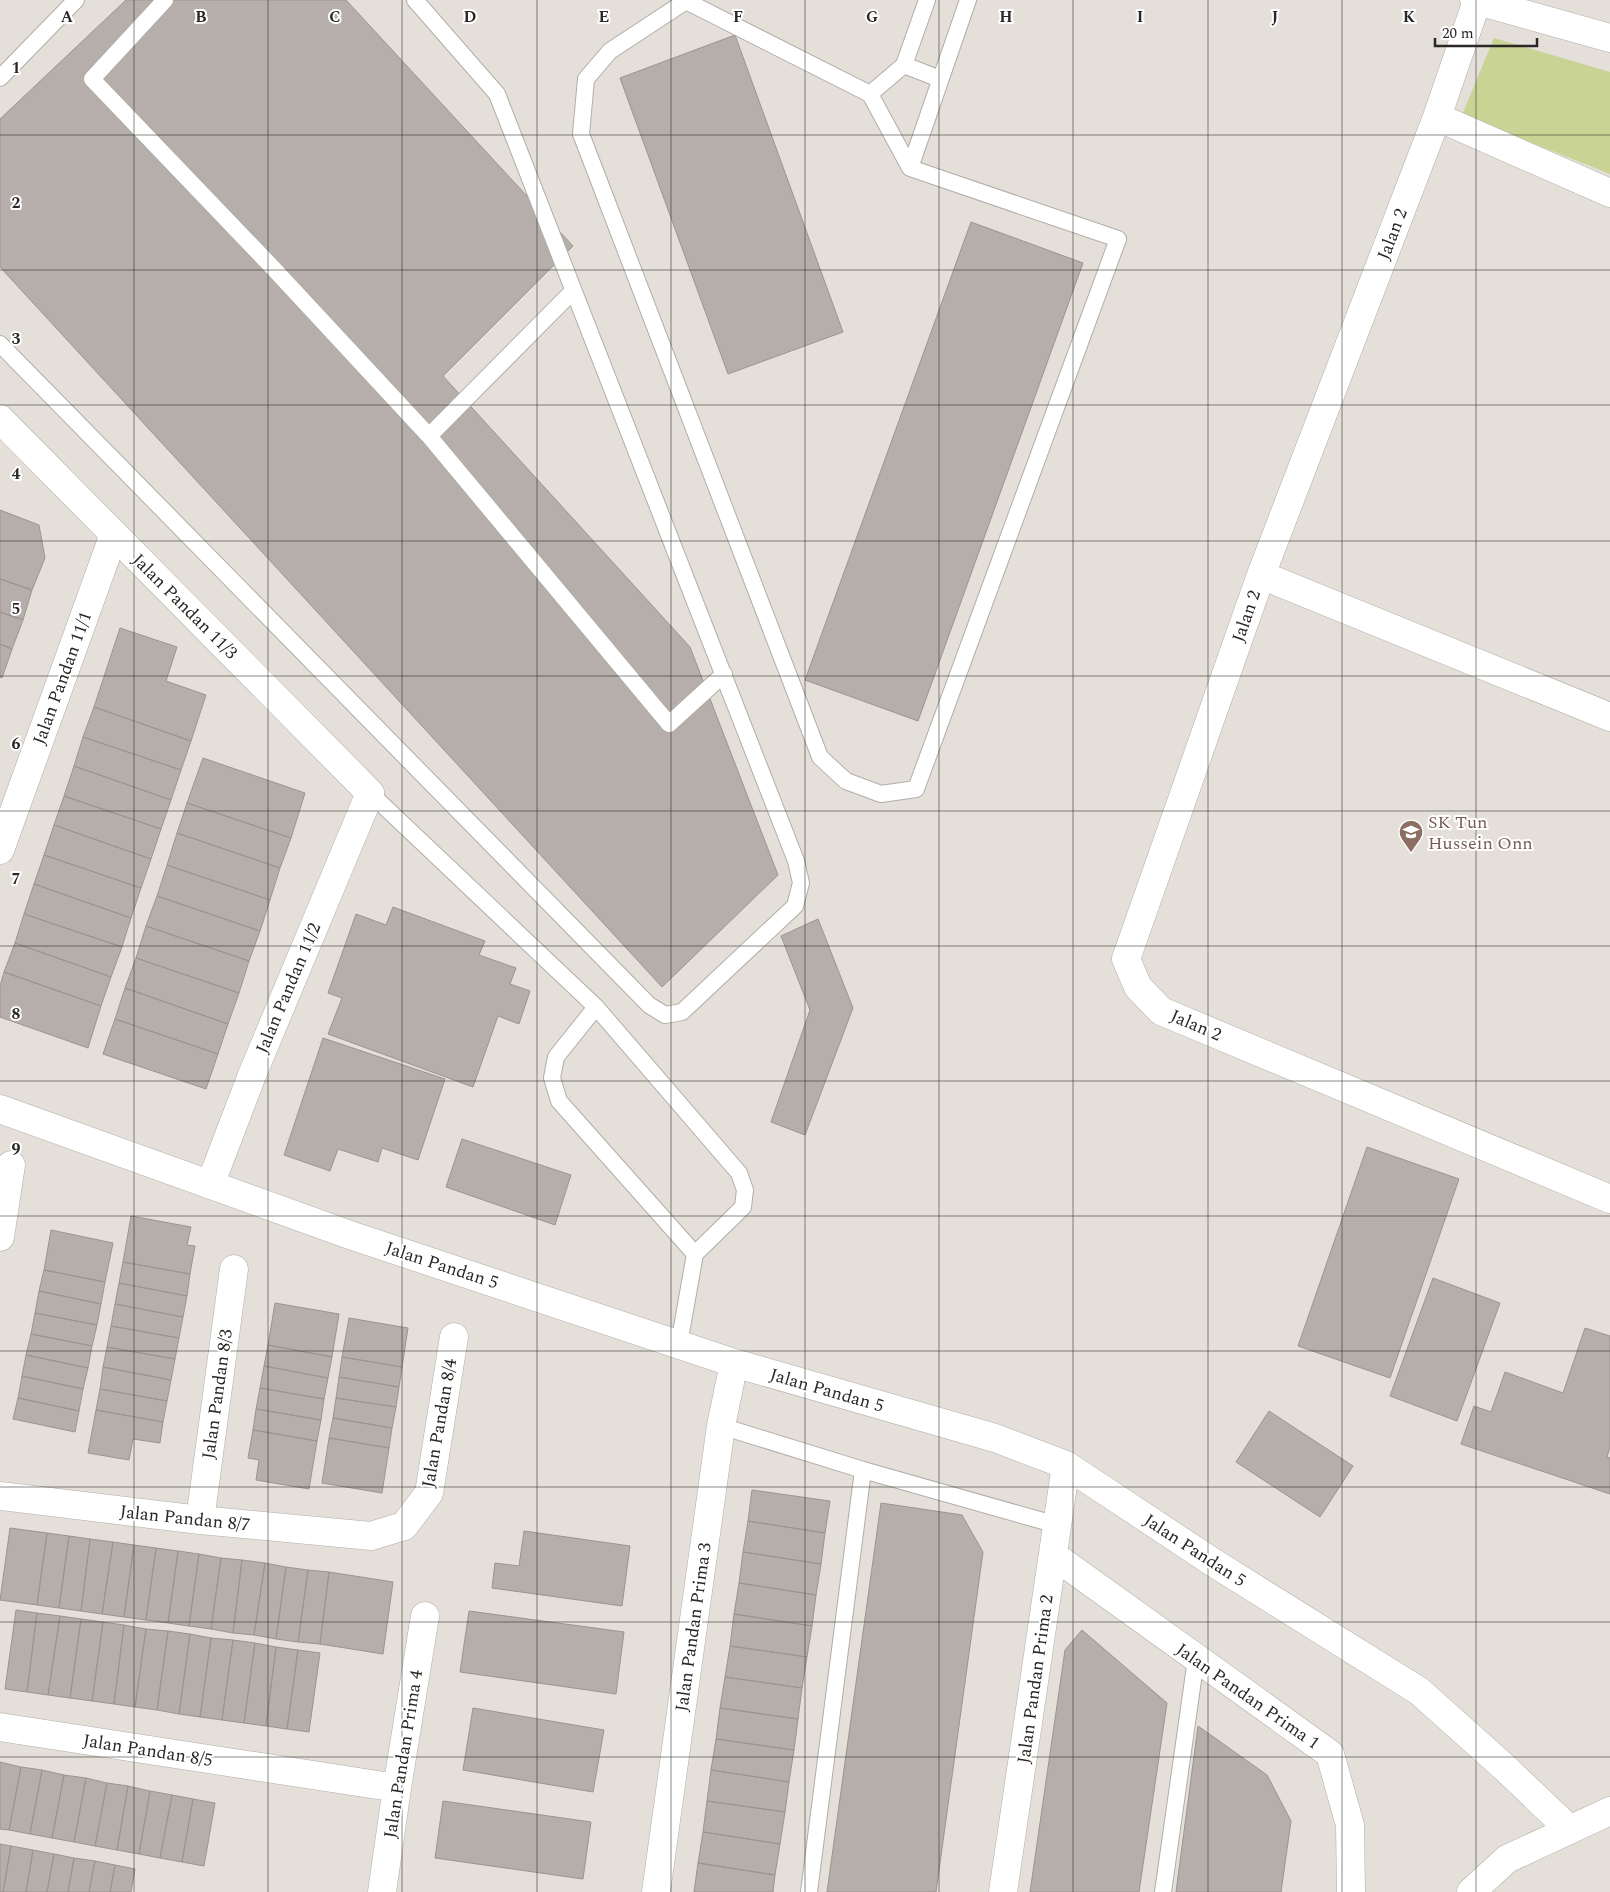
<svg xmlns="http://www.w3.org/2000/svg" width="1610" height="1892" font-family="Spectral,serif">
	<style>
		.green { fill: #c9d394 }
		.building { fill: #b5aeaa; stroke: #9b9491 }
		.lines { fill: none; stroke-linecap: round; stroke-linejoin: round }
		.service-casing { stroke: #b2ada7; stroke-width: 18 }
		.minor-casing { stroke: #b2ada7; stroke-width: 29 }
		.tertiary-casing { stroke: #b2ada7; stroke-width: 29 }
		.service { stroke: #fff; stroke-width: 16 }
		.minor { stroke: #fff; stroke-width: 28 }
		.tertiary { stroke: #fff; stroke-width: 28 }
		.grid { fill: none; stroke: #2a2826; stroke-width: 1; stroke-opacity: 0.55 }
		.labels { text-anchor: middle; stroke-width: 4; stroke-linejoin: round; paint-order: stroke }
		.street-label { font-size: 18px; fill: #2a2826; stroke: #fff }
		.education-label { font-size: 18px; fill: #785e54; stroke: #fff; text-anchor: start }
		.grid-label { font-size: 16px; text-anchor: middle; font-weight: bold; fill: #2a2826; stroke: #fff; stroke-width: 4; stroke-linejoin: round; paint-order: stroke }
	</style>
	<rect width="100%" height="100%" fill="#e4dfd9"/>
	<!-- green -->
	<path class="green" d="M1494,38L1610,72V174L1462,115Z"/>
	<!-- building -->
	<path class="building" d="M126,0H346L573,246L443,376L690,647L778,875L662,987L0,267V119Z
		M735,35L843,332L728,374L620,78Z
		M971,222L1083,263L918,721L805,680Z
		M0,510L39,525L45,558L32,590L0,579Z
		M0,579L32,590L23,620L0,612Z
		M0,612L23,620L12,649L0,644Z
		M120,628L177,647L166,681L206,695L191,741L94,707Z
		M0,644L12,649L2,678L0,677Z
		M94,707L191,741L181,770L83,737Z
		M83,737L181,770L171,800L74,766Z
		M203,758L305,793L291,838L187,803Z
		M74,766L171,800L161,829L64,796Z
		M64,796L161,829L151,859L54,825Z
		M187,803L291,838L280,868L177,833Z
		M54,825L151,859L141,888L44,855Z
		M177,833L280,868L270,900L167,865Z
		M44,855L141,888L131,918L34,884Z
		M167,865L270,900L260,931L157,896Z
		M34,884L131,918L122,947L24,914Z
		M157,896L260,931L249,961L146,926Z
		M393,907L485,941L479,955L516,968L510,984L530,991L519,1024L498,1016L473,1087L328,1034L342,998L328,993L356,914L386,925Z
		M24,914L122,947L111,977L15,943Z
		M818,919L853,1008L805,1135L771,1122L810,1010L781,936Z
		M146,926L249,961L239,993L136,958Z
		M15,943L111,977L101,1006L4,972Z
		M136,958L239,993L228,1024L125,988Z
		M4,972L101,1006L88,1048L0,1017V986Z
		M125,988L228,1024L218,1054L115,1019Z
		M115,1019L218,1054L206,1089L103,1054Z
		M323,1038L445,1079L418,1160L382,1148L378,1162L338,1149L330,1171L284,1155Z
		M462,1139L571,1175L555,1225L446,1187Z
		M1367,1147L1459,1179L1390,1378L1298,1346Z
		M131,1216L191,1227L187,1245L195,1246L190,1274L123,1262Z
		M51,1230L113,1243L105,1282L44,1270Z
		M123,1262L190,1274L187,1296L119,1283Z
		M44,1270L105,1282L101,1304L39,1291Z
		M1433,1278L1500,1303L1457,1421L1390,1396Z
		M119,1283L187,1296L183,1317L115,1304Z
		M39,1291L101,1304L97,1325L35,1313Z
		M275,1303L339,1314L332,1357L268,1345Z
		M115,1304L183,1317L179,1338L111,1326Z
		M35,1313L97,1325L92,1346L31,1334Z
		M349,1318L408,1328L402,1367L342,1357Z
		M111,1326L179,1338L175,1359L107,1347Z
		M1585,1328L1610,1336V1447L1607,1457L1610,1458V1494L1461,1444L1474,1406L1491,1412L1505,1372L1563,1393Z
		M31,1334L92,1346L88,1368L26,1355Z
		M268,1345L332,1357L328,1378L264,1366Z
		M107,1347L175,1359L171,1380L103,1367Z
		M26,1355L88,1368L83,1389L22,1376Z
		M342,1357L402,1367L399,1387L339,1377Z
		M264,1366L328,1378L324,1399L260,1388Z
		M103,1367L171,1380L167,1401L100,1389Z
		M22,1376L83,1389L79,1411L18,1398Z
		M339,1377L399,1387L396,1407L336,1398Z
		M260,1388L324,1399L321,1420L256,1409Z
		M100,1389L167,1401L163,1422L96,1410Z
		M18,1398L79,1411L75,1432L13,1419Z
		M336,1398L396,1407L392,1428L333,1418Z
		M256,1409L321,1420L317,1441L253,1430Z
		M96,1410L163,1422L160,1443L133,1439L129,1460L88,1453Z
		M1269,1411L1353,1466L1320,1517L1236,1462Z
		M333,1418L392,1428L389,1448L329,1438Z
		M253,1430L317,1441L309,1489L256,1480L259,1460L248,1458Z
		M329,1438L389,1448L382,1493L322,1483Z
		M752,1490L830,1501L825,1533L748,1521Z
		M881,1503L962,1515L983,1552L936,1892H827Z
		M748,1521L825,1533L821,1564L743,1552Z
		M10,1528L47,1533L37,1605L0,1600Z
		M524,1531L630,1546L622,1606L492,1588L495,1563L519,1566Z
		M47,1533L69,1536L59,1608L37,1605Z
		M69,1536L90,1539L81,1611L59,1608Z
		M90,1539L113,1542L102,1614L81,1611Z
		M113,1542L134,1545L124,1617L102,1614Z
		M134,1545L156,1548L146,1620L124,1617Z
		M156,1548L178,1551L168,1623L146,1620Z
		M178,1551L199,1554L189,1626L168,1623Z
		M743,1552L821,1564L816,1595L739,1583Z
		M199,1554L221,1558L211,1629L189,1626Z
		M221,1558L242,1560L233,1633L211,1629Z
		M242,1560L265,1563L254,1635L233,1633Z
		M265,1563L286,1567L276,1639L254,1635Z
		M286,1567L308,1570L298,1642L276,1639Z
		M308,1570L329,1572L320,1644L298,1642Z
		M329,1572L393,1582L383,1654L320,1644Z
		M739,1583L816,1595L812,1626L734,1614Z
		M16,1610L37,1613L27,1692L5,1689Z
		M469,1611L624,1632L616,1694L460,1672Z
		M37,1613L60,1616L48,1695L27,1692Z
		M734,1614L812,1626L807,1657L730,1646Z
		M60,1616L81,1619L70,1698L48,1695Z
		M81,1619L103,1622L92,1701L70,1698Z
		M103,1622L124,1625L114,1704L92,1701Z
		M124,1625L146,1629L135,1707L114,1704Z
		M146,1629L168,1631L157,1710L135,1707Z
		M1082,1630L1167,1703L1139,1892H1030L1065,1650Z
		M168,1631L190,1634L179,1714L157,1710Z
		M190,1634L211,1638L200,1717L179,1714Z
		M211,1638L233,1640L222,1720L200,1717Z
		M233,1640L255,1643L244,1723L222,1720Z
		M255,1643L276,1647L266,1726L244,1723Z
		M730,1646L807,1657L802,1688L725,1677Z
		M276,1647L298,1650L287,1729L266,1726Z
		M298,1650L320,1653L309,1732L287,1729Z
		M725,1677L802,1688L798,1719L720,1708Z
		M473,1708L604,1730L593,1792L463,1770Z
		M720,1708L798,1719L794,1750L716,1739Z
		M1198,1726L1267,1775L1291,1821L1281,1892H1176Z
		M716,1739L794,1750L789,1782L711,1770Z
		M0,1762L21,1767L9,1830L0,1829Z
		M21,1767L42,1770L30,1834L9,1830Z
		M42,1770L64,1775L52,1838L30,1834Z
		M711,1770L789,1782L785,1812L707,1801Z
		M64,1775L86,1778L74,1842L52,1838Z
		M86,1778L107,1783L95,1846L74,1842Z
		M107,1783L128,1786L117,1850L95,1846Z
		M128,1786L150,1791L139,1854L117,1850Z
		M150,1791L172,1795L160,1858L139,1854Z
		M172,1795L193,1799L182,1862L160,1858Z
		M193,1799L215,1803L204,1866L182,1862Z
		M443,1801L591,1822L583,1879L435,1858Z
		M707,1801L785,1812L780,1844L703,1832Z
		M703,1832L780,1844L775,1875L698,1863Z
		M0,1844L11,1846L3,1892H0Z
		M11,1846L33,1850L26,1892H3Z
		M33,1850L54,1854L47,1892H26Z
		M54,1854L74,1858L68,1892H47Z
		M74,1858L95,1861L89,1892H68Z
		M95,1861L115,1865L110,1892H89Z
		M698,1863L775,1875L773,1892H694Z
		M115,1865L135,1869L131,1892H110Z"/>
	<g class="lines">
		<defs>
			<path id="service" d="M165,0L92,79L273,268L429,436L669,724L724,674
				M904,65L940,79
				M0,78L76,0
				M870,94L686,1L610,51L586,79L581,134L820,757L846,781L881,794L916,789L1118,239L910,168L870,94L904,65L927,0
				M910,168L968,0
				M0,344L649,1005L665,1015L682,1012L795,906L801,883L796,861L497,94L415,0
				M429,436L573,291
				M370,793L596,1007L739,1173L745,1190L743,1207L695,1254
				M596,1007L556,1057L552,1078L559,1101L695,1254L679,1344
				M721,1426L863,1470L1057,1525
				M809,1892L863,1470
				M1163,1892L1196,1659"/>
			<path id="minor" d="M1477,1L1437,117L1261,575L1126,959L1138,987L1161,1011L1610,1199
				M1437,117L1610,193
				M0,419L370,793L252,1075L210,1185
				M1261,575L1610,717
				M0,850L114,534
				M0,1109L350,1235L734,1363L995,1438L1066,1465L1214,1563L1419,1691L1504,1767L1569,1829
				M0,1237L11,1165
				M0,1496L200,1520L371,1536L404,1526L429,1493L454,1337
				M200,1520L234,1269
				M1053,1555L1330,1754L1350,1825L1351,1892
				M0,1727L397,1788
				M382,1892L397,1788L425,1616
				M656,1892L721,1426L734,1363
				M1003,1892L1066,1465
				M1471,1892L1507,1859L1610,1811"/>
			<path id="tertiary" d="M1474,0L1610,38"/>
		</defs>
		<!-- service casing -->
		<use href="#service" class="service-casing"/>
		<!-- minor casing -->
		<use href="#minor" class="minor-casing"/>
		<!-- tertiary casing -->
		<use href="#tertiary" class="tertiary-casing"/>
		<!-- service -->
		<use href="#service" class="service"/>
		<!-- minor -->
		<use href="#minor" class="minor"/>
		<!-- tertiary -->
		<use href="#tertiary" class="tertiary"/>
	</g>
	<!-- grid -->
	<path class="grid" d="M134,0V1892M268,0V1892M402,0V1892M537,0V1892M671,0V1892M805,0V1892M939,0V1892M1073,0V1892M1208,0V1892M1342,0V1892M1476,0V1892M0,135H1610M0,270H1610M0,405H1610M0,541H1610M0,676H1610M0,811H1610M0,946H1610M0,1081H1610M0,1216H1610M0,1351H1610M0,1487H1610M0,1622H1610M0,1757H1610"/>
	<!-- icons -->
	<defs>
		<symbol id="school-pin" viewBox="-11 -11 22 30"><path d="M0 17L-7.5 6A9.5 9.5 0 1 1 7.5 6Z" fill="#8d6e63" stroke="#fff"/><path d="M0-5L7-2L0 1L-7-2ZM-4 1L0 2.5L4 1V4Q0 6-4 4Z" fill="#fff"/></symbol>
	</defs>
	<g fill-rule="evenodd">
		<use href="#school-pin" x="1397" y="818" width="28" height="38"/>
	</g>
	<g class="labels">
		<!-- street labels -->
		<g class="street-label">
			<text transform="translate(1392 234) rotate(-69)" y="6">Jalan 2</text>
			<text transform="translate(185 606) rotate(45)" y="6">Jalan Pandan 11/3</text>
			<text transform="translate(1246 616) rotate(-71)" y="6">Jalan 2</text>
			<text transform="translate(62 678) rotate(-70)" y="6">Jalan Pandan 11/1</text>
			<text transform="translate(288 988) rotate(-67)" y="6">Jalan Pandan 11/2</text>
			<text transform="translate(1196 1025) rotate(23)" y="6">Jalan 2</text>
			<text transform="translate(442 1265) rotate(18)" y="6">Jalan Pandan 5</text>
			<text transform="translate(827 1390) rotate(16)" y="6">Jalan Pandan 5</text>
			<text transform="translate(217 1394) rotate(-82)" y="6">Jalan Pandan 8/3</text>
			<text transform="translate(439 1423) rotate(-80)" y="6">Jalan Pandan 8/4</text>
			<text transform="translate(185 1518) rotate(6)" y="6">Jalan Pandan 8/7</text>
			<text transform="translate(1195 1550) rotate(33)" y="6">Jalan Pandan 5</text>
			<text transform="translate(693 1627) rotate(-82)" y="6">Jalan Pandan Prima 3</text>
			<text transform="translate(1035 1679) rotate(-82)" y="6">Jalan Pandan Prima 2</text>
			<text transform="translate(1248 1696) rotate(35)" y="6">Jalan Pandan Prima 1</text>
			<text transform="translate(148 1750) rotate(9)" y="6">Jalan Pandan 8/5</text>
			<text transform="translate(403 1754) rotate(-81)" y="6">Jalan Pandan Prima 4</text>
		</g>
		<!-- education labels -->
		<g class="education-label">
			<text x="1428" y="828">SK Tun<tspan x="1428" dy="21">Hussein Onn</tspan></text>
		</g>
	</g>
	<g class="grid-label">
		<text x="67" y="22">A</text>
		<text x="201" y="22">B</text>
		<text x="335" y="22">C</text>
		<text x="470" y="22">D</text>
		<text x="604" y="22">E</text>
		<text x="738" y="22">F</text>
		<text x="872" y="22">G</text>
		<text x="1006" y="22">H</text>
		<text x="1140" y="22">I</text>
		<text x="1275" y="22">J</text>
		<text x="1409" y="22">K</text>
		<text x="16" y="73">1</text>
		<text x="16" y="208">2</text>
		<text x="16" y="344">3</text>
		<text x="16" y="479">4</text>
		<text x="16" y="614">5</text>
		<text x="16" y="749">6</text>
		<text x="16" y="884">7</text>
		<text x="16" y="1019">8</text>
		<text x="16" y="1154">9</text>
	</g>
	<!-- scale -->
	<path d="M1435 38v8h102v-8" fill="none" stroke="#2a2826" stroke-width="2.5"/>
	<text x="1442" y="38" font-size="15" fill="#2a2826" stroke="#ffffff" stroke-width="4" paint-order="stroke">20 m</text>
</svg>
